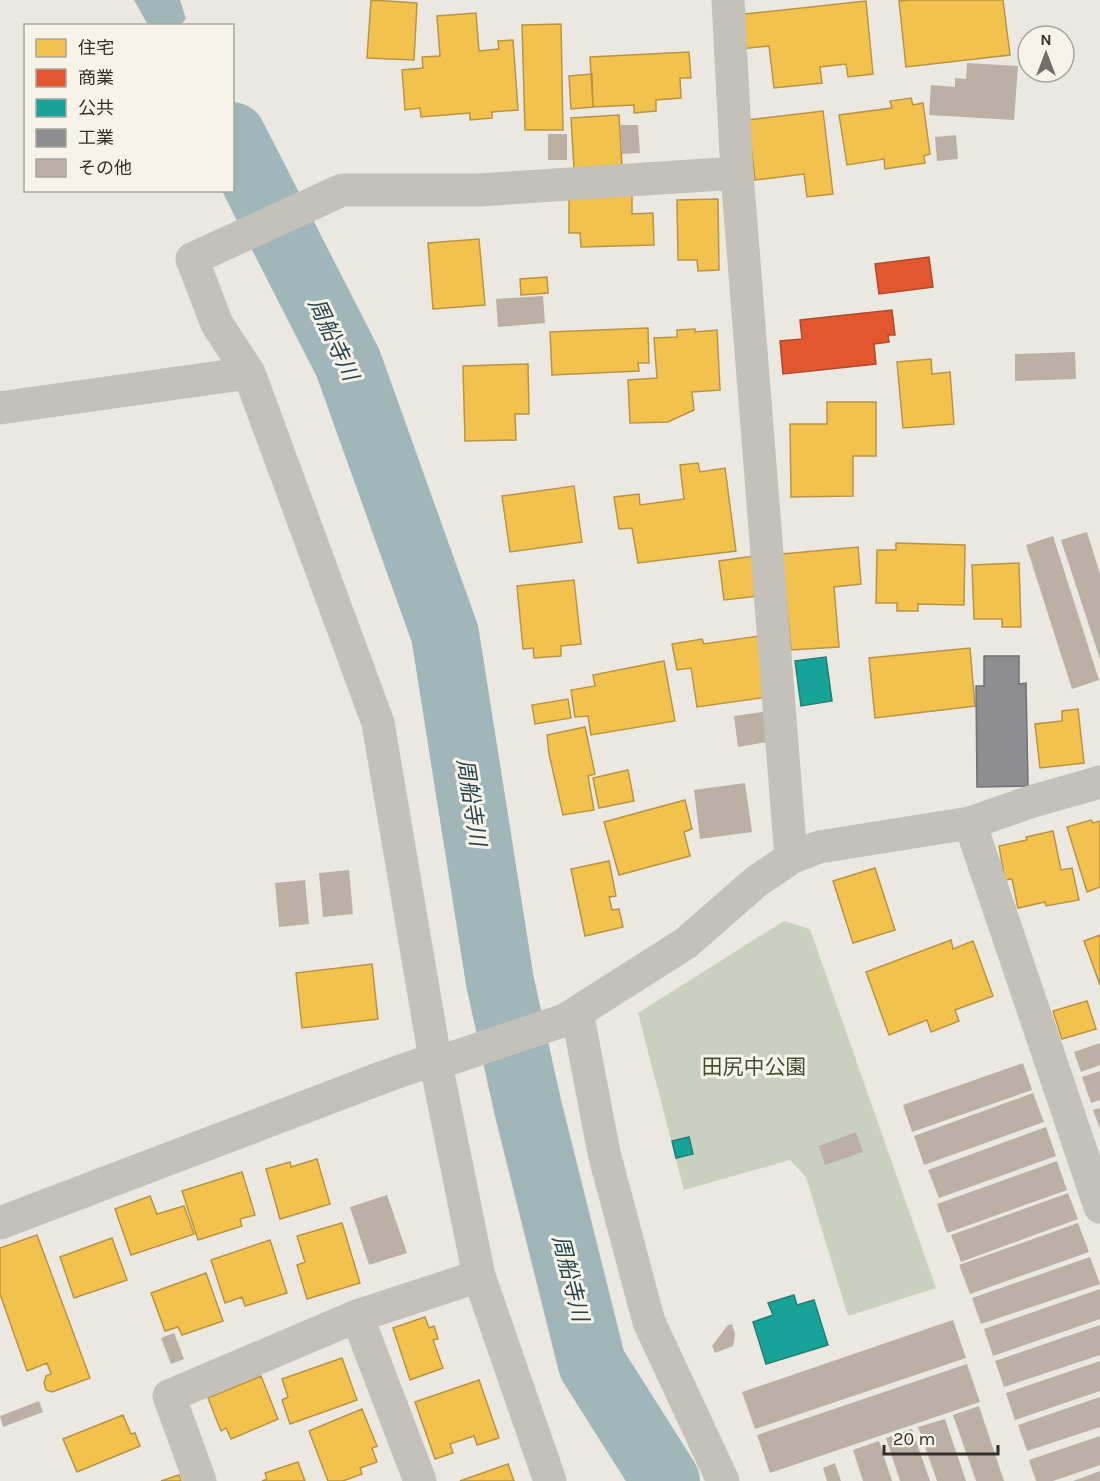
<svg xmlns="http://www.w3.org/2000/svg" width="1100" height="1481" font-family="Karla,'Noto Sans JP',sans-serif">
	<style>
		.green { fill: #c9d0bd }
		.water { fill: #a0b6b9 }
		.homes { fill: #f2c14e; stroke: #b99543; stroke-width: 1.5 }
		.shops { fill: #e4572e; stroke: #af4b2c; stroke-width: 1.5 }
		.public { fill: #17a398; stroke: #208077; stroke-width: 1.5 }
		.industry { fill: #8d8d92; stroke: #727172; stroke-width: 1.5 }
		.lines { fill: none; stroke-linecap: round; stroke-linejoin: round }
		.river { stroke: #a0b6b9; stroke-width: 68 }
		.building { fill: #bcb0a5 }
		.minor { stroke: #c4c0ba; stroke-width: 33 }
		.labels { text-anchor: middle; stroke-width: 6; stroke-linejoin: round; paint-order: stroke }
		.park-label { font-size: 21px; fill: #3f4f30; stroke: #f7f3e9 }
		.water-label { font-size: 22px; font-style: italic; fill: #244650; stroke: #f7f3e9 }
	</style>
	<rect width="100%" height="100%" fill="#ebe8e1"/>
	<!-- green -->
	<path class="green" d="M784,921L810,929L936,1288L848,1316L806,1177L790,1160L684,1190L638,1013Z"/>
	<!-- water -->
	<path class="water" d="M134,0H180L186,19L180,25H148Z"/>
	<!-- homes -->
	<path class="homes" d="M371,0L417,3L414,60L367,58Z
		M909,0H1003L1010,55L906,67L899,1Z
		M866,1L873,74L848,77L846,64L820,67L822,83L774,88L769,46L740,49L736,15Z
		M476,13L479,51L499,49L498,41L513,40L518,110L492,112V118L470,120V113L421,117L420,108L405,110L402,70L423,68L422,57L440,56L437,16Z
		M561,24L563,130H525L522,25Z
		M689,52L691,78H680L681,98L656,100V111L634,113V105L593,107L590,57Z
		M592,74L593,107L571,109L569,76Z
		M911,98L913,105L923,103L930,154L924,156L925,163L885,169L884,159L847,165L839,115L892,108L890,101Z
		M823,111L833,194L807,197L804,174L755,180L748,120Z
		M619,115L622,165L574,168L571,118Z
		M632,191V214L653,213L654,245L581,247L580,233H569V192Z
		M718,199L719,270L698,271L697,260H678L677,200Z
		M479,239L485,305L433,309L428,243Z
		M547,277L548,293L521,295L520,279Z
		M648,328L649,363H638L639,371L552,375L550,332Z
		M695,329V332L717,330L720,390L692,392L694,410L668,422L630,423L628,380L657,378L654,338L677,337V330Z
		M931,359L932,374L950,372L954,424L903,428L897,362Z
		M528,364L529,414H515L516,440L465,441L463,366Z
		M827,402H876V456H853V496L791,497L790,424H827Z
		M698,463L700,472L725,468L736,551L638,563L632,528L619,529L614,497L639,494L640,505L684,499L680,465Z
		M574,486L582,542L510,552L502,496Z
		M896,543L965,545L964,605L918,604V611H897V603H876L877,550H896Z
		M858,547L861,584L834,587L839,647L791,650L782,554Z
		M754,556L758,596L724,600L719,561Z
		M1019,563L1021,627H1002V619H974L972,565Z
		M574,580L581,644L561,646V656L534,658L533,648L523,649L517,586Z
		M759,636L768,697L697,707L691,668L677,670L672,644L702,639L704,644Z
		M970,648L975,706L875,718L869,658Z
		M664,661L675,721L591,735L588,716L575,717L571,690L595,686L593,675Z
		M568,699L571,718L535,724L532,705Z
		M1078,709L1084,763L1040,768L1035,724L1062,721V711Z
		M585,727L595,774L588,776L594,810L563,815L549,754L547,735Z
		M628,770L634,801L599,808L593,778Z
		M685,800L692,829L684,832L690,856L619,875L604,822Z
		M1091,820L1093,823L1100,821V887L1087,892L1067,827Z
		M1053,831L1061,870L1072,868L1079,900L1046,906L1045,902L1018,908L1012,879L1005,880L999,846L1027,840L1026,837Z
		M609,861L616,896L609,897L612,910L619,909L623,927L585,936L571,869Z
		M875,868L895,930L853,943L833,881Z
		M1100,935V985L1084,941Z
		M951,940L953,949L973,941L993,996L955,1010L959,1021L931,1032L927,1020L889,1035L866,972Z
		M372,964L378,1019L302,1028L296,973Z
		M1087,1001L1096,1029L1062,1039L1053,1011Z
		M317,1159L330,1204L280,1219L266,1169L290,1162L291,1167Z
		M242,1172L255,1215L240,1219L242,1226L198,1240L182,1191Z
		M150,1196L157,1214L184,1206L194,1234L131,1255L115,1209Z
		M342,1223L360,1283L307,1299L297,1265L305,1262L297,1236Z
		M37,1235L90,1378L52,1392L46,1390L44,1383L46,1376L51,1374L47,1363L27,1371L0,1294V1248Z
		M112,1238L127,1280L74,1298L60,1257Z
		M270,1240L287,1293L245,1306L242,1297L225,1303L211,1260Z
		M206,1273L223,1321L182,1335L178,1327L165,1331L151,1293Z
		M425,1317L429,1328L434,1326L438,1339L433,1340L443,1368L410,1380L393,1328Z
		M342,1358L357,1400L290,1424L282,1400L288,1397L282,1379Z
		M261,1376L278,1419L231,1439L226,1428L221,1431L208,1398Z
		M479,1380L499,1438L477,1445L474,1436L450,1444L453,1453L435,1459L415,1402Z
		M362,1409L377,1446L372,1448L377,1462L360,1468L362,1474L343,1481H328L309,1431Z
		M123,1415L131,1434L135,1433L140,1446L77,1472L63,1439Z
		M298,1462L305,1481H262L267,1479L265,1473Z
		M508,1464L514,1481H460Z
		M179,1475L181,1481H161Z"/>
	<!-- shops -->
	<path class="shops" d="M929,257L933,287L879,294L875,264Z
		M892,310L895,335H888L889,342L874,344L876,364L783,374L780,341L802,339L800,320Z"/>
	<!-- public -->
	<path class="public" d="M826,657L832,701L801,706L795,661Z
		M689,1137L693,1154L676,1158L672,1141Z
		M794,1295L797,1305L814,1300L828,1345L766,1364L753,1322L773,1315L768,1303Z"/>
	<!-- industry -->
	<path class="industry" d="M984,656H1019V684L1026,683L1028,786L977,787L976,686H984Z"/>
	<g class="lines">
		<!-- river -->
		<path class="river" d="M232,136L348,363L445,634L500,982L528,1108L592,1364L666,1481"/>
	</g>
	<!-- building -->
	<path class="building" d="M967,63L1018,66L1014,120L929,115L931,85L955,87V78L966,79Z
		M620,125H638L640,153L622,154Z
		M548,134H567V160H548Z
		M956,135L958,159L937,161L935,137Z
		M543,296L545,323L498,327L496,299Z
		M1075,352L1076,379L1015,381V354Z
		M1087,532L1100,574V659L1061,540Z
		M1053,536L1099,680L1072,689L1026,545Z
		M769,711L773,741L738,747L734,716Z
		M745,783L752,832L700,839L694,790Z
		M349,870L353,914L323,917L319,873Z
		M305,880L309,924L279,927L275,883Z
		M1100,1043V1065L1081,1072L1074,1052Z
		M1023,1063L1032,1090L912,1132L903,1105Z
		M1100,1071V1100L1091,1103L1082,1077Z
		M1033,1093L1044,1122L924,1165L914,1136Z
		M1100,1108V1129L1093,1110Z
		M1046,1127L1056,1156L939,1198L928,1170Z
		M856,1132L863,1152L825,1165L819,1146Z
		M1057,1161L1067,1190L947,1233L937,1204Z
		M1068,1193L1078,1219L961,1262L951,1235Z
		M387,1195L407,1253L369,1265L350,1207Z
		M1078,1223L1089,1252L970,1294L959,1265Z
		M1090,1257L1100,1284L981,1324L972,1298Z
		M1100,1289V1319L993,1356L984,1329Z
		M953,1320L966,1358L755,1429L742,1392Z
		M732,1324L735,1334L733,1346L715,1353L712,1346L728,1325Z
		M1100,1325V1355L1004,1387L995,1361Z
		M174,1333L184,1359L171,1364L161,1338Z
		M1100,1361V1391L1015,1420L1006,1393Z
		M967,1364L980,1402L770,1473L757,1435Z
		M1100,1397V1427L1027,1451L1018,1425Z
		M39,1401L43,1412L3,1427L0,1416Z
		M979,1406L1004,1481H976L953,1415Z
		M945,1419L966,1481H937L918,1427Z
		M912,1429L930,1481H900L886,1438Z
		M1100,1436V1465L1053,1481H1036L1029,1460Z
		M879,1441L892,1481H863L853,1450Z
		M835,1463L841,1481H827L823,1468Z
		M1100,1471V1481H1073Z"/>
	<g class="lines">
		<!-- minor -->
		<path class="minor" d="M728,0L737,173L791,858
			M0,408L249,373
			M970,823L1100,1207
			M577,1012L604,1153L649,1322L723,1481
			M0,1223L381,1078L435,1059L452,1058L565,1020L686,943L757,881L791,858L819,847L970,823L1030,802L1100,782
			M357,1316L420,1481
			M200,1481L169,1396L357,1316L479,1276
			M550,1481L479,1276L435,1059L378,723L249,373L217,324L192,259L342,190H479L737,173"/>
	</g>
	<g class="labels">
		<!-- park labels -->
		<g class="park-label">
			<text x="754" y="1074">田尻中公園</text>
		</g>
		<!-- water labels -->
		<g class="water-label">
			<text transform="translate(334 339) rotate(65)" y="8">周船寺川</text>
			<text transform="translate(472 802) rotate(81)" y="8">周船寺川</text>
			<text transform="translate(571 1278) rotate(76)" y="8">周船寺川</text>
		</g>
	</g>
	<!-- legend -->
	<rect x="24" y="24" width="210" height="168" fill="#f7f3e9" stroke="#a9a59c" stroke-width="1.5"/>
	<rect x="36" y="39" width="30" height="18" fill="#f2c14e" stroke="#a9a59c" stroke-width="1.5"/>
	<text x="78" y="54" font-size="18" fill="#342f29">住宅</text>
	<rect x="36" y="69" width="30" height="18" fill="#e4572e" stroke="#a9a59c" stroke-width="1.5"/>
	<text x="78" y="84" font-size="18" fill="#342f29">商業</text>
	<rect x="36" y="99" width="30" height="18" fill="#17a398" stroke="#a9a59c" stroke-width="1.5"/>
	<text x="78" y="114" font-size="18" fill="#342f29">公共</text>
	<rect x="36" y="129" width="30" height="18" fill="#8d8d92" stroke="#a9a59c" stroke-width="1.5"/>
	<text x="78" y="144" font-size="18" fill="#342f29">工業</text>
	<rect x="36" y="159" width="30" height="18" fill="#bcb0a5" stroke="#a9a59c" stroke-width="1.5"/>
	<text x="78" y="174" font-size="18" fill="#342f29">その他</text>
	<!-- north arrow -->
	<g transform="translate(1046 54)"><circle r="28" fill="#f7f3e9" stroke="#a9a59c" stroke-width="1.5"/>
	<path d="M0-4.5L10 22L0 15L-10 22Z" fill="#747069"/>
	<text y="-9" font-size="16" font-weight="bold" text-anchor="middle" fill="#342f29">N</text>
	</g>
	<!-- scale -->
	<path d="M884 1445v9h114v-9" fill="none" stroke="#342f29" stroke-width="3"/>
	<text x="893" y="1445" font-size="18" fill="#342f29" stroke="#f7f3e9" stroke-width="4.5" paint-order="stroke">20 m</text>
</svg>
